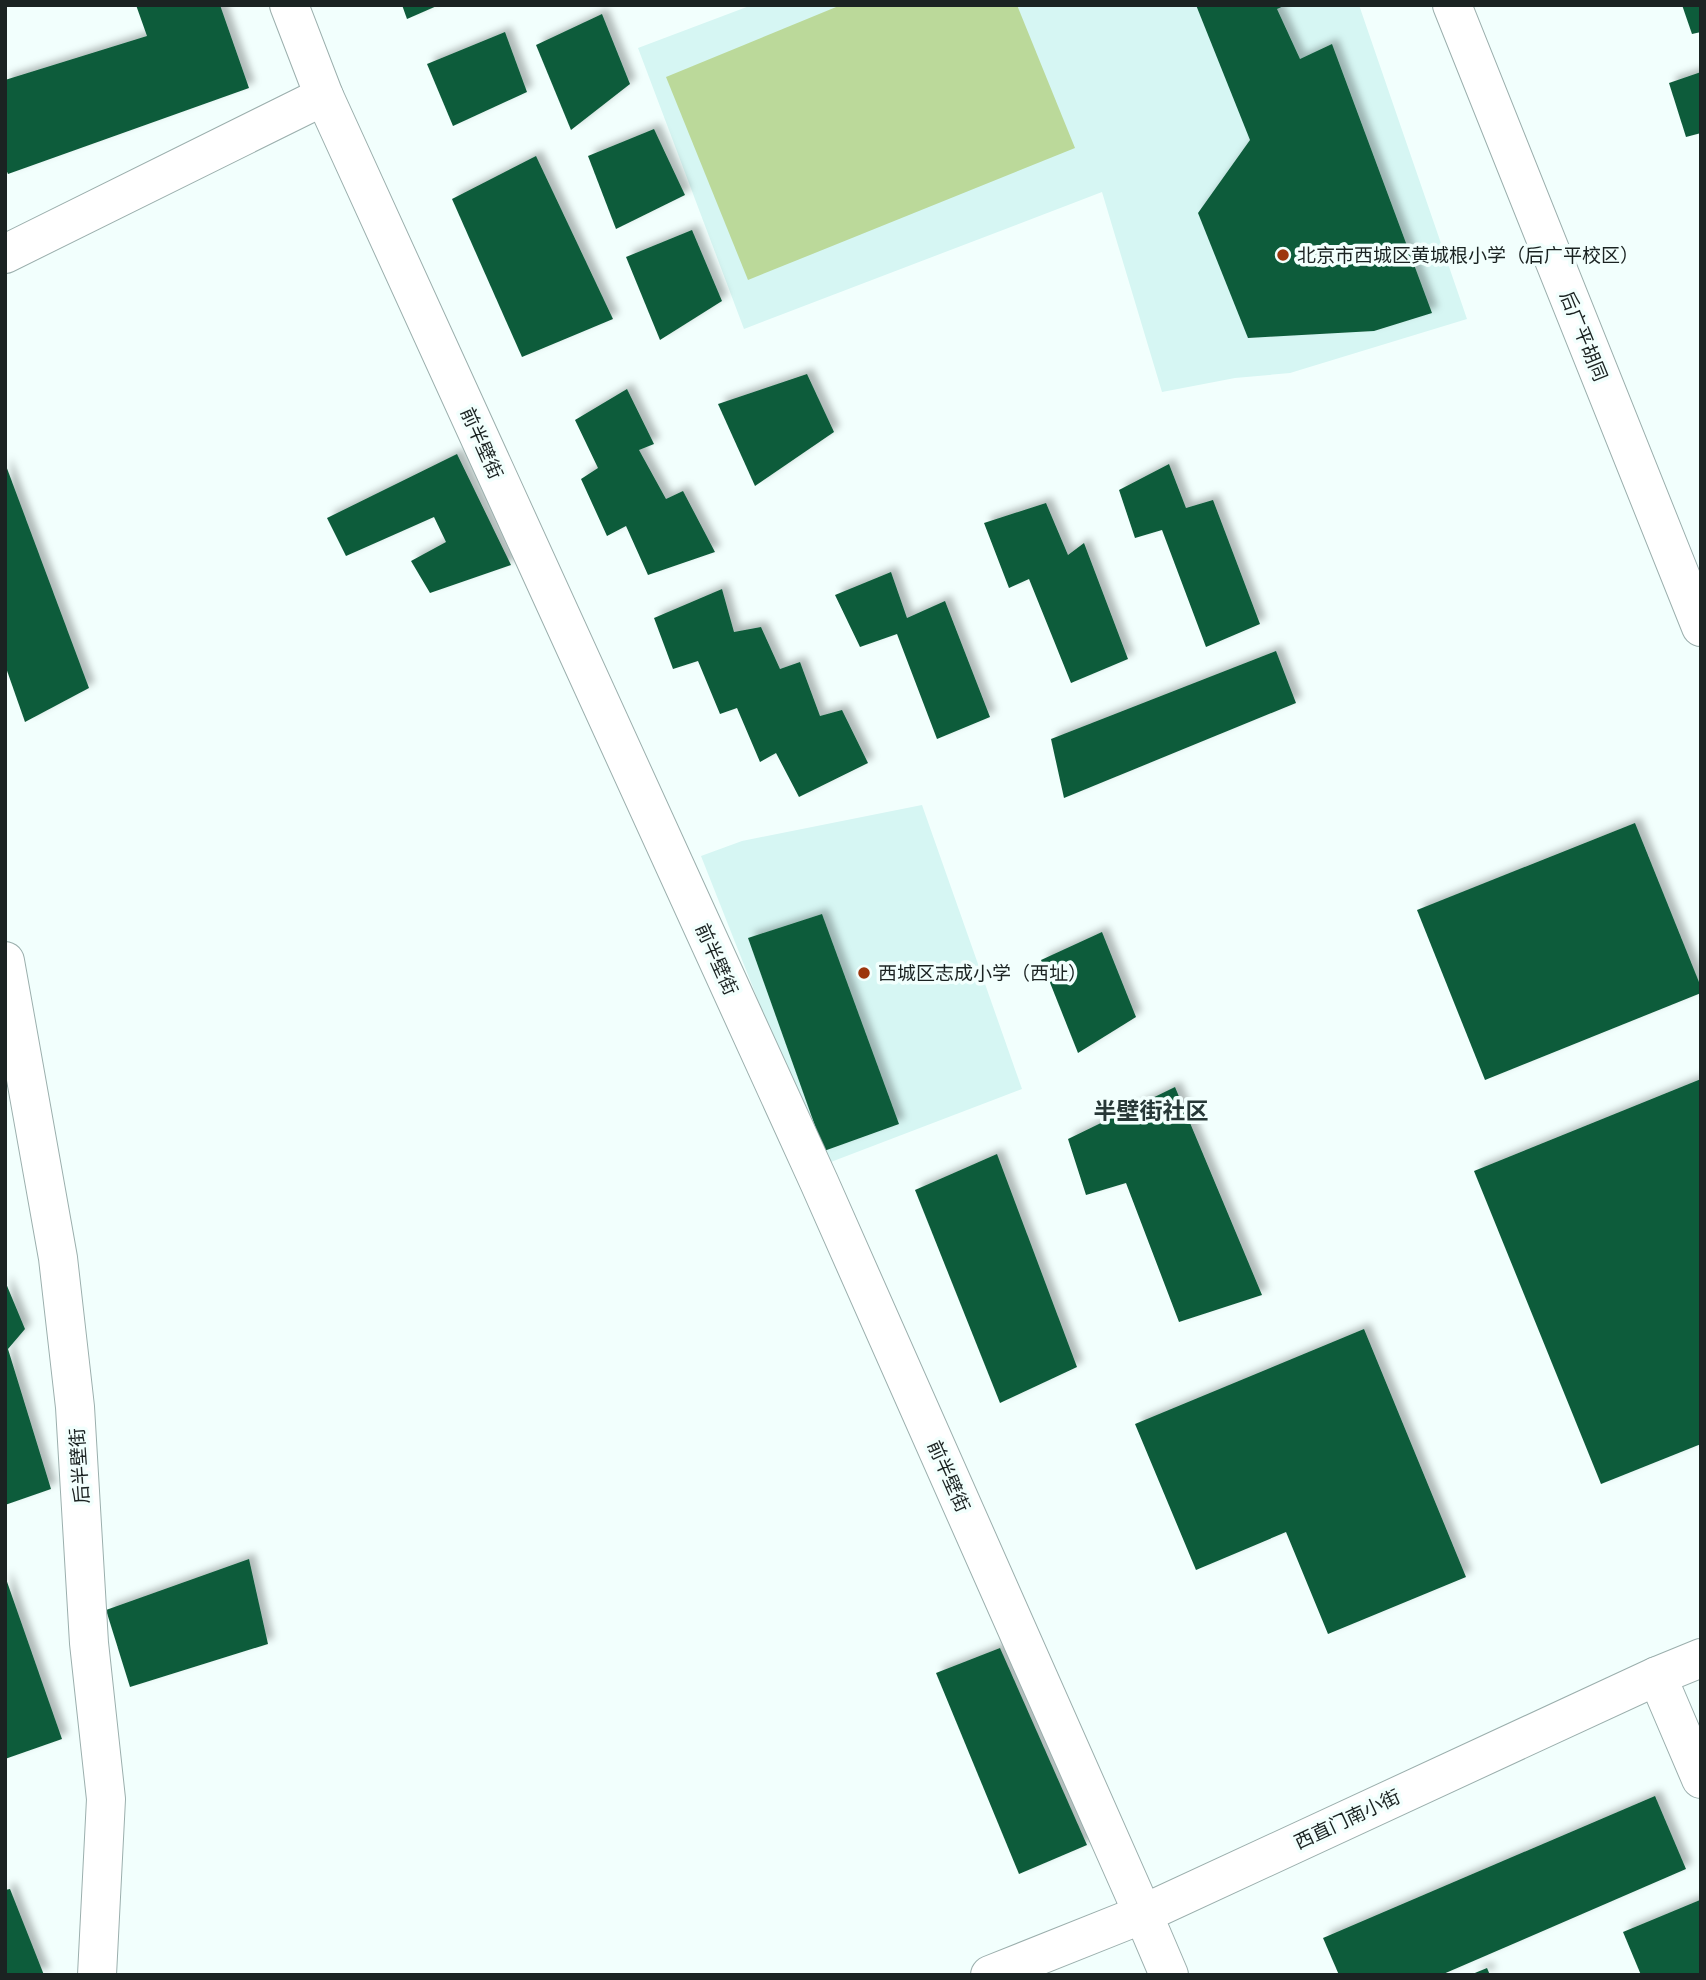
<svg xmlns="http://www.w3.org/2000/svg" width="1706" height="1980" font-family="Mulish,'Noto Sans SC',sans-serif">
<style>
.built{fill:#d6f6f3}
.green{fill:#bbd99a}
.building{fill:#115b3b;filter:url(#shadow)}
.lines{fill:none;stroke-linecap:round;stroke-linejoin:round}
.minor-casing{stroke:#9bafad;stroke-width:40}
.tertiary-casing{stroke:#9bafad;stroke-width:40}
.minor{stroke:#fff;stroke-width:38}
.tertiary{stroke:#fff;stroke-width:38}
.poi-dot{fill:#9c360d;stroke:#f2fffd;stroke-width:2.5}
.labels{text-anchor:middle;stroke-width:7;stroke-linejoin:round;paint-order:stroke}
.poi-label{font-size:19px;fill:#1b2322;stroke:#f2fffd;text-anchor:start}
.street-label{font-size:19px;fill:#1b2322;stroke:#f2fffd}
.quarter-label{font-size:23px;font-weight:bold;fill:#273837;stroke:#f2fffd}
</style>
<defs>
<filter id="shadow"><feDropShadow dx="6" dy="-6" stdDeviation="3.5" flood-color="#0004"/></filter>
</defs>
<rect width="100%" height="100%" fill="#f2fffd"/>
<g class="built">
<polygon points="752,5 1359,5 1467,319 1290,373 1235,378 1162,392 1102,192 744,329 638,48"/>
<polygon points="922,805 1022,1089 823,1165 701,856 742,841"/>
</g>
<polygon class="green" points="841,5 1017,5 1075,148 748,280 666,77"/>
<g class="building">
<polygon points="136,5 220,5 249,88 8,174 5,167 5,80 147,36"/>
<polygon points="402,5 439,5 407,19"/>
<polygon points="1196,5 1286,5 1277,9 1300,59 1332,44 1432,313 1374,331 1248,338 1198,213 1250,140"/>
<polygon points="1682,5 1701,5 1701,32 1692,34"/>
<polygon points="602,14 630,84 571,130 536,45"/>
<polygon points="505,32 527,92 453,126 427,64"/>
<polygon points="1701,72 1701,133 1686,137 1669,83"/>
<polygon points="654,129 685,195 616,229 588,156"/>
<polygon points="536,156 613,319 522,357 452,199"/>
<polygon points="692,230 722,301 660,340 626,257"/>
<polygon points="807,374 834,432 755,486 718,404"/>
<polygon points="627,389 654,444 639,450 666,499 683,491 715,552 648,575 626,526 607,536 581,479 598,468 575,420"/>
<polygon points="457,454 511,565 430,593 411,561 446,542 434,517 346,556 327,518"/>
<polygon points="5,463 89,688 25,722 5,665"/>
<polygon points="1169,464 1186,508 1213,500 1260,624 1206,647 1162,530 1135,538 1119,490"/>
<polygon points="1046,503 1068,555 1084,543 1128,659 1071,683 1029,579 1009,588 984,523"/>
<polygon points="891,572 907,618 945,601 990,717 937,739 897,634 860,647 835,595"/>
<polygon points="722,589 734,632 761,627 780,669 800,662 820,716 842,710 868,763 799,797 776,753 760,762 737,708 720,714 698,661 673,669 654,618"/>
<polygon points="1276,651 1296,703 1064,798 1051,739"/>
<polygon points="1635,823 1701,987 1701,993 1485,1080 1417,910"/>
<polygon points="822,914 899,1124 824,1151 748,938"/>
<polygon points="1102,932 1136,1017 1078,1053 1041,960"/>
<polygon points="1701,1079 1701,1444 1601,1484 1474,1171"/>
<polygon points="1175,1087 1262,1295 1179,1322 1126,1183 1086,1195 1068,1139"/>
<polygon points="997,1154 1077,1367 1000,1403 915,1190"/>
<polygon points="5,1281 25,1329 8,1349 51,1489 5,1505"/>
<polygon points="1364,1329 1466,1577 1328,1634 1286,1532 1196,1570 1135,1424"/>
<polygon points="249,1559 268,1644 130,1687 106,1610"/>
<polygon points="5,1576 62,1739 5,1759"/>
<polygon points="1000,1648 1087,1845 1019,1874 936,1673"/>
<polygon points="1655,1796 1686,1869 1441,1975 1339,1975 1323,1938"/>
<polygon points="10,1889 44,1975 5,1975 5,1890"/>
<polygon points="1700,1900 1701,1975 1641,1975 1623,1932"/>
<polygon points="1487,1968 1490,1975 1470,1975"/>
</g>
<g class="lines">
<defs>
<g id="minor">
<polyline points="289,5 324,96 819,1182 1143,1914"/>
<polyline points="5,254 324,96"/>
<polyline points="5,961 58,1258 75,1407 89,1643 106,1799 97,1975"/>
<polyline points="1657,1676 1701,1779"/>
</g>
<g id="tertiary">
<polyline points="1452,5 1701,627"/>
<polyline points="1143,1914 1169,1975"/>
<polyline points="990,1975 1143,1914 1657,1676 1701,1658"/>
</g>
</defs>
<use href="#minor" class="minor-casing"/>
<use href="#tertiary" class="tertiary-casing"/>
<use href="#minor" class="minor"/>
<use href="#tertiary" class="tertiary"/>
</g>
<g class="poi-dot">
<circle cx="1283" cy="255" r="7"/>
<circle cx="864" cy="973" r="7"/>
</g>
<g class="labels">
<g class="poi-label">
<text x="1297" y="262">北京市西城区黄城根小学（后广平校区）</text>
<text x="878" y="980">西城区志成小学（西址）</text>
</g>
<g class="street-label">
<text transform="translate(1584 336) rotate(68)" y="7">后广平胡同</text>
<text transform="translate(482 443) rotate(66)" y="7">前半壁街</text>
<text transform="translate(717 959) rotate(66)" y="7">前半壁街</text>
<text transform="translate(79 1466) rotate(-94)" y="7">后半壁街</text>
<text transform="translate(949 1476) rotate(66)" y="7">前半壁街</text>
<text transform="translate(1347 1819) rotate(-25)" y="7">西直门南小街</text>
</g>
<g class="quarter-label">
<text x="1151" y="1119">半壁街社区</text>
</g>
</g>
<rect width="1706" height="1980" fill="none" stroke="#1b2322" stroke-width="14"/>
</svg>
